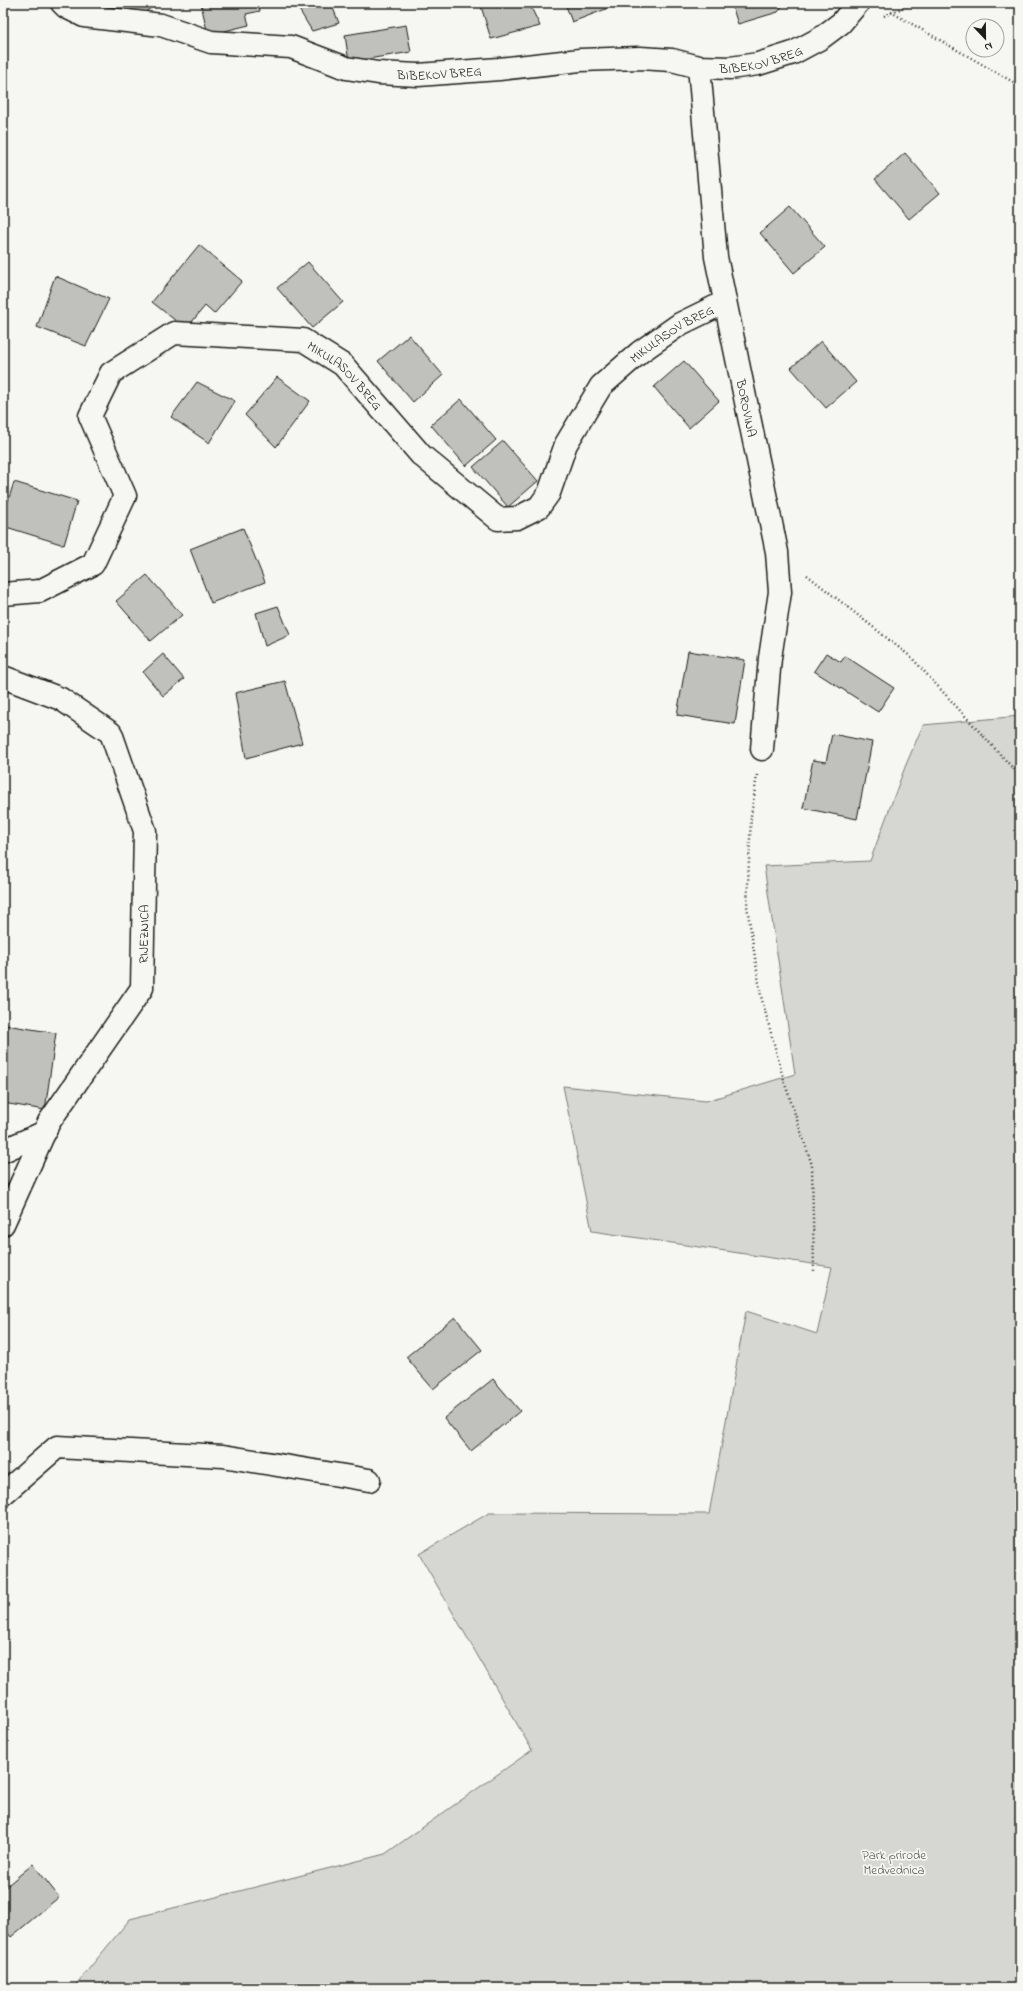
<svg xmlns="http://www.w3.org/2000/svg" width="1023" height="1991" font-family="'Indie Flower',sans-serif">
<style>
.green{fill:#d6d6d2;stroke:#797977}
.building{fill:#c0c0bd;stroke:#1c1c1c}
.lines{fill:none;stroke-linecap:round;stroke-linejoin:round}
.minor-casing{stroke:#1c1c1c;stroke-width:25}
.path{stroke:#1c1c1c;stroke-width:2.5;stroke-dasharray:1 3;stroke-linecap:butt}
.minor{stroke:#f6f6f2;stroke-width:22}
.labels{text-anchor:middle;stroke-width:3.5;stroke-linejoin:round;paint-order:stroke}
.street-label{font-size:13px;fill:#1c1c1c;stroke:#f6f6f2}
.park-label{font-size:13px;fill:#545453;stroke:#f6f6f2}
</style>
<rect width="100%" height="100%" fill="#f6f6f2"/>
<filter id="ink" filterUnits="userSpaceOnUse"><feTurbulence type="fractalNoise" baseFrequency=".025" numOctaves="2"/><feDisplacementMap in="SourceGraphic" scale="8" xChannelSelector="R" yChannelSelector="G"/><feConvolveMatrix kernelMatrix="1 2 1 2 8 2 1 2 1" color-interpolation-filters="sRGB"/></filter>
<g filter="url(#ink)">
<polygon class="green" points="1020,716 1020,1988 73,1988 130,1919 385,1854 532,1750 419,1554 489,1513 709,1514 746,1311 817,1334 832,1267 592,1231 563,1086 706,1101 795,1074 764,866 870,861 905,767 923,725"/>
<g class="building">
<polygon points="129,3 158,3 138,17"/>
<polygon points="206,3 258,3 260,11 246,14 249,25 208,35 201,4"/>
<polygon points="295,3 331,3 339,23 312,31"/>
<polygon points="480,3 529,3 540,26 491,39"/>
<polygon points="565,3 604,3 606,9 572,22"/>
<polygon points="731,3 784,3 778,12 738,24"/>
<polygon points="406,25 411,52 349,62 345,35"/>
<polygon points="905,153 940,193 909,219 875,179"/>
<polygon points="790,207 825,247 794,273 760,233"/>
<polygon points="199,245 242,281 214,314 205,306 186,329 152,302"/>
<polygon points="308,262 343,302 312,328 277,288"/>
<polygon points="55,276 109,299 86,346 37,327"/>
<polygon points="409,335 443,375 413,402 378,361"/>
<polygon points="821,341 856,382 826,408 791,368"/>
<polygon points="684,361 719,401 689,428 654,387"/>
<polygon points="277,377 310,401 276,447 245,415"/>
<polygon points="197,382 235,401 209,443 171,417"/>
<polygon points="461,399 496,440 466,466 431,425"/>
<polygon points="503,441 538,481 508,507 473,467"/>
<polygon points="14,482 77,501 64,545 3,526 3,517"/>
<polygon points="243,528 265,582 211,603 190,549"/>
<polygon points="147,575 182,615 151,641 116,601"/>
<polygon points="278,606 290,635 265,646 256,613"/>
<polygon points="688,651 745,660 735,724 677,715"/>
<polygon points="826,653 841,662 845,656 894,688 878,712 814,671"/>
<polygon points="163,654 184,679 163,696 143,672"/>
<polygon points="285,681 302,743 246,758 235,693"/>
<polygon points="832,734 872,742 857,819 803,808 813,760 826,762"/>
<polygon points="6,1025 56,1033 45,1110 3,1103 3,1045"/>
<polygon points="455,1317 482,1350 433,1389 406,1357"/>
<polygon points="493,1379 520,1411 471,1451 444,1418"/>
<polygon points="33,1864 59,1897 11,1937 3,1927 3,1889"/>
</g>
<g class="lines">
<defs>
<g id="minor">
<path id="s1" d="M62,3L66,7L84,16L161,25L211,42L291,47L346,68L378,73L418,75L499,69L580,60L640,58L672,60L699,67L730,68L758,64L793,53L821,38L841,23L858,3"/>
<path id="s2" d="M699,67L716,257L777,552L780,592L770,658L762,749"/>
<path id="s3" d="M3,594L40,591L93,564L125,496L90,416L111,373L174,333L303,340L343,365L421,455L498,519L517,518L539,507L549,493L566,444L601,386L640,352L680,324L725,302"/>
<polyline points="3,677 61,699 111,733 145,831 142,988 49,1122 3,1224"/>
<polyline points="3,1151 45,1132"/>
<polyline points="3,1494 57,1447 223,1456 369,1480"/>
</g>
</defs>
<use href="#minor" class="minor-casing"/>
<g class="path">
<polyline points="891,12 1020,86"/>
<polyline points="884,16 914,3"/>
<polyline points="807,575 911,657 1020,776"/>
<polyline points="757,775 751,816 747,906 761,996 784,1081 812,1165 814,1272"/>
</g>
<use href="#minor" class="minor"/>
</g>
</g>
<g class="labels">
<g class="street-label">
<text dy="5" stroke="none"><textPath href="#s1" startOffset="713">BIBEKOV BREG</textPath></text>
<text dy="5" stroke="none"><textPath href="#s1" startOffset="389">BIBEKOV BREG</textPath></text>
<text dy="5" stroke="none"><textPath href="#s3" startOffset="1046">MIKULASOV BREG</textPath></text>
<text dy="5" stroke="none"><textPath href="#s3" startOffset="566">MIKULASOV BREG</textPath></text>
<text dy="5" stroke="none"><textPath href="#s2" startOffset="345">BOROVINA</textPath></text>
<text transform="translate(143 934) rotate(-89)" y="5">RIJEZNICA</text>
</g>
<g class="park-label">
<text x="894" y="1859">Park prirode<tspan x="894" dy="15">Medvednica</tspan></text>
</g>
</g>
<rect width="1023" height="1991" fill="none" stroke="#f6f6f2" stroke-width="16"/>
<rect x="8" y="8" width="1007" height="1975" fill="none" stroke="#1c1c1c" stroke-width="1.5" filter="url(#ink)"/>
<g transform="translate(985 38) rotate(158)"><circle r="19" fill="#f6f6f2" stroke="#9f9f9c"/>
<path d="M0-3L7 15L0 10L-7 15Z" fill="#1c1c1c"/>
<text y="-6" font-size="11" font-weight="bold" text-anchor="middle" fill="#1c1c1c">N</text>
</g>
</svg>
